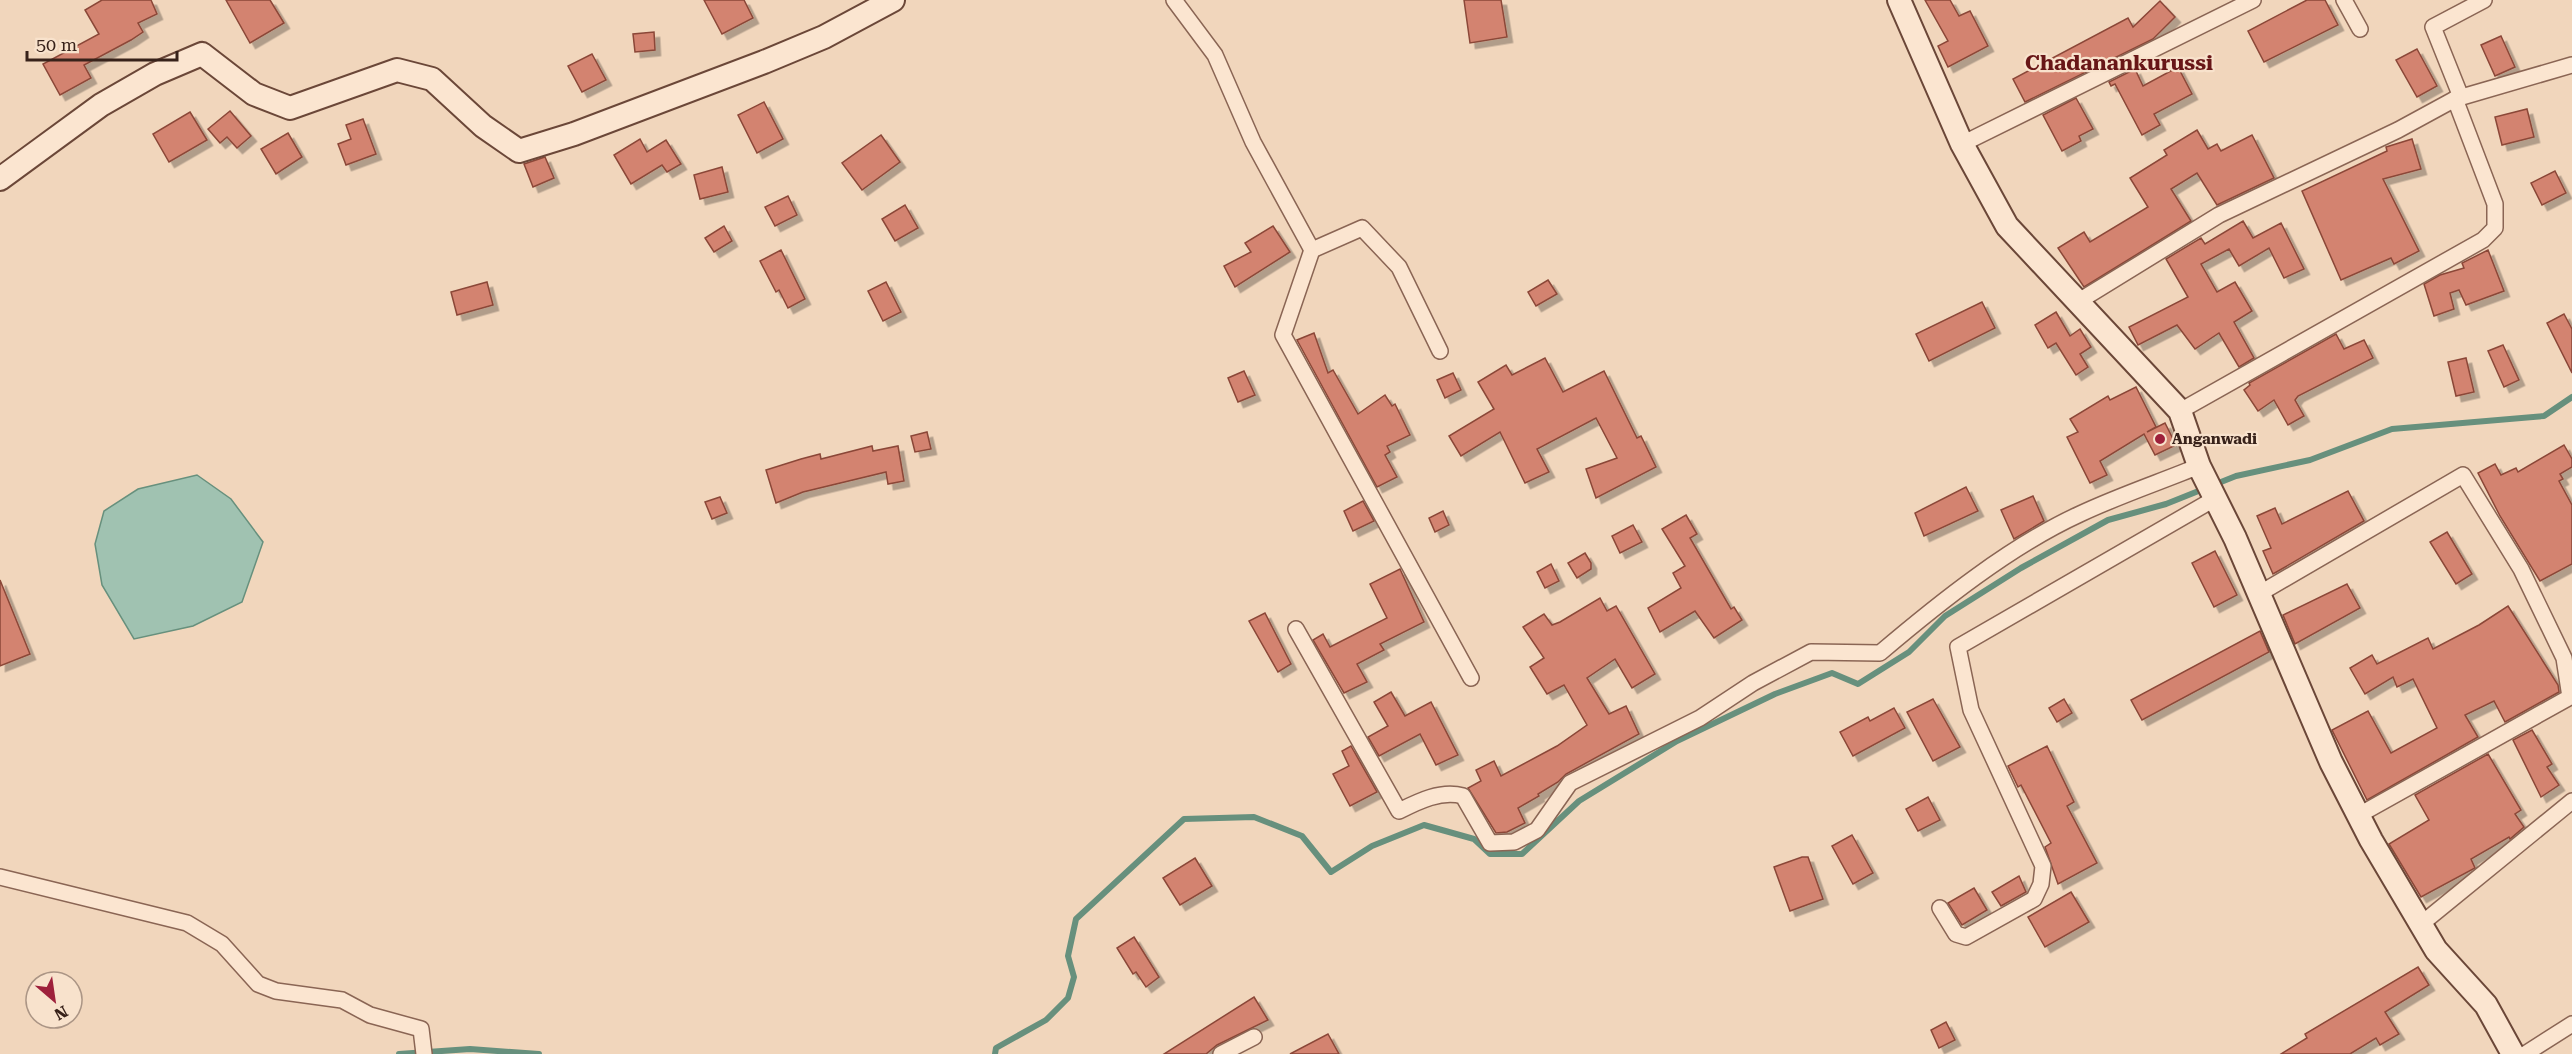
<svg xmlns="http://www.w3.org/2000/svg" width="2572" height="1054" font-family="'Roboto Serif',serif">
<style>
.water{fill:#a0c2b1;stroke:#67907d;stroke-width:1.5}
.lines{fill:none;stroke-linecap:round;stroke-linejoin:round}
.stream{stroke:#67907d;stroke-width:6}
.building{fill:#d3836f;stroke:#8b4738;stroke-width:1.5;filter:url(#shadow)}
.street-casing{stroke:#8a6554;stroke-width:18}
.secondary-casing{stroke:#6b4738;stroke-width:26}
.street{stroke:#fbe5d0;stroke-width:15}
.secondary{stroke:#fbe5d0;stroke-width:22}
.poi-dot{fill:#9e203b;stroke:#f8e2cc;stroke-width:2}
.labels{text-anchor:middle;stroke-width:4.5;stroke-linejoin:round;paint-order:stroke}
.poi-label{font-size:15px;font-weight:bold;fill:#38221a;stroke:#f8e2cc;text-anchor:start}
.district-label{font-size:21px;font-weight:bold;fill:#681617;stroke:#f8e2cc}
</style>
<defs>
<filter id="shadow"><feDropShadow dx="5.5" dy="5.5" stdDeviation="0" flood-color="#0004"/></filter>
</defs>
<rect width="100%" height="100%" fill="#f1d6bc"/>
<polygon class="water" points="197,475 231,499 263,542 242,602 193,626 134,639 102,585 95,544 104,511 138,489"/>
<g class="lines">
<g class="stream">
<polyline points="399,1054 470,1049 539,1054"/>
<polyline points="995,1054 996,1048 1046,1020 1068,998 1074,977 1068,956 1076,919 1184,819 1254,817 1302,836 1331,872 1372,846 1424,825 1474,839 1490,854 1522,854 1579,801 1677,741 1775,694 1832,673 1858,684 1909,652 1945,616 2021,568 2108,520 2166,504 2236,476 2310,460 2392,429 2544,416 2572,397"/>
</g>
</g>
<g class="building">
<polygon points="102,0 151,0 157,14 138,23 143,32 131,40 84,65 91,78 60,95 43,64 99,34 85,10"/>
<polygon points="226,0 270,0 284,23 250,43"/>
<polygon points="704,0 744,0 753,18 722,34"/>
<polygon points="1464,0 1501,0 1507,37 1470,43"/>
<polygon points="1925,0 1950,0 1959,16 1970,11 1988,46 1948,67 1938,46 1948,41"/>
<polygon points="2307,0 2325,0 2338,25 2264,62 2248,31"/>
<polygon points="2160,1 2175,17 2153,39 2025,102 2013,79 2128,18 2133,27"/>
<polygon points="654,32 655,50 635,52 633,34"/>
<polygon points="2501,36 2515,67 2495,76 2481,45"/>
<polygon points="2417,49 2437,86 2417,97 2396,60"/>
<polygon points="592,54 606,80 582,92 568,66"/>
<polygon points="2178,67 2192,94 2154,114 2160,125 2142,135 2115,84 2111,86 2109,82 2135,69 2143,86"/>
<polygon points="2076,98 2093,129 2079,136 2081,141 2062,151 2043,115"/>
<polygon points="764,102 783,139 757,153 738,115"/>
<polygon points="2527,109 2534,137 2502,145 2495,117"/>
<polygon points="230,111 251,136 237,148 227,137 220,143 208,129"/>
<polygon points="190,112 207,140 169,162 153,134"/>
<polygon points="363,119 376,154 346,165 338,144 351,139 346,125"/>
<polygon points="2197,130 2208,149 2217,144 2221,151 2252,135 2274,178 2217,205 2197,173 2171,189 2191,221 2084,287 2058,248 2084,232 2090,242 2148,207 2130,178 2167,155 2164,150"/>
<polygon points="288,133 302,157 276,174 261,149"/>
<polygon points="881,135 900,162 862,190 842,163"/>
<polygon points="640,139 647,152 666,140 681,164 667,172 662,165 631,184 614,155"/>
<polygon points="2412,139 2421,169 2383,179 2419,251 2394,264 2391,258 2341,280 2302,191 2387,151 2386,147"/>
<polygon points="545,157 554,178 533,187 524,164"/>
<polygon points="722,167 728,192 700,199 694,175"/>
<polygon points="2555,171 2566,193 2542,205 2531,183"/>
<polygon points="788,196 797,215 775,226 765,207"/>
<polygon points="905,205 918,228 895,241 882,219"/>
<polygon points="2243,221 2253,238 2281,223 2304,269 2284,278 2269,248 2239,266 2229,249 2201,264 2217,292 2235,282 2252,311 2234,322 2254,358 2239,367 2219,333 2195,349 2177,325 2138,345 2129,327 2188,297 2166,259 2201,238 2205,244"/>
<polygon points="724,226 732,241 714,252 705,238"/>
<polygon points="1273,226 1290,252 1235,287 1224,266 1251,252 1245,243"/>
<polygon points="781,250 805,299 788,308 779,290 776,292 760,261"/>
<polygon points="2488,250 2504,291 2466,305 2459,290 2450,293 2454,309 2434,316 2424,284 2440,275 2464,268 2462,263"/>
<polygon points="1548,280 1557,294 1536,306 1528,292"/>
<polygon points="487,282 493,305 457,315 451,292"/>
<polygon points="886,282 901,312 883,321 868,291"/>
<polygon points="1982,302 1995,328 1929,361 1916,334"/>
<polygon points="2056,312 2070,336 2080,329 2091,347 2080,354 2088,367 2076,375 2056,343 2048,348 2035,325"/>
<polygon points="2564,314 2572,329 2572,373 2547,323"/>
<polygon points="1314,333 1328,373 1333,370 1358,414 1385,395 1392,406 1395,404 1410,435 1387,446 1390,452 1385,455 1397,477 1377,487 1297,340"/>
<polygon points="2336,334 2344,349 2364,340 2373,358 2298,396 2295,400 2304,416 2288,425 2274,400 2258,411 2244,390 2250,385 2249,383"/>
<polygon points="2503,345 2519,380 2504,387 2488,351"/>
<polygon points="1545,358 1563,392 1604,371 1637,438 1641,436 1656,467 1596,498 1586,469 1617,458 1596,418 1537,449 1549,472 1525,483 1500,432 1461,456 1449,436 1494,409 1478,382 1506,365 1512,375"/>
<polygon points="2466,358 2474,392 2456,396 2448,362"/>
<polygon points="1244,371 1255,395 1238,402 1228,378"/>
<polygon points="1453,373 1461,390 1445,398 1437,380"/>
<polygon points="2136,387 2156,427 2147,432 2165,423 2176,445 2155,455 2144,434 2100,461 2107,475 2090,483 2067,437 2078,432 2070,419 2108,396 2110,400"/>
<polygon points="927,432 931,449 915,452 911,436"/>
<polygon points="2564,445 2572,459 2572,467 2560,474 2563,479 2559,481 2572,505 2572,564 2540,581 2500,516 2478,473 2495,464 2501,475 2516,468 2518,472"/>
<polygon points="872,446 873,451 898,446 904,481 888,484 886,472 803,492 776,503 766,470 801,459 820,454 821,459"/>
<polygon points="1966,487 1978,511 1924,536 1915,513"/>
<polygon points="2348,491 2364,521 2273,574 2263,551 2271,548 2257,516 2275,508 2282,524"/>
<polygon points="2033,496 2044,521 2014,539 2001,510"/>
<polygon points="720,497 727,513 712,519 705,502"/>
<polygon points="1363,501 1374,521 1353,531 1344,511"/>
<polygon points="1443,511 1449,525 1435,532 1429,518"/>
<polygon points="1686,515 1697,534 1690,538 1731,609 1734,607 1742,620 1714,638 1695,611 1660,632 1648,608 1681,588 1673,573 1685,566 1662,529"/>
<polygon points="1633,525 1642,542 1620,553 1612,536"/>
<polygon points="2447,532 2472,574 2456,584 2430,542"/>
<polygon points="2215,551 2237,595 2214,607 2192,563"/>
<polygon points="1585,553 1591,563 1591,569 1577,578 1568,563"/>
<polygon points="1551,564 1559,581 1545,588 1537,572"/>
<polygon points="1400,569 1424,622 1380,644 1384,650 1357,664 1367,682 1344,693 1313,640 1323,634 1330,647 1387,618 1370,584"/>
<polygon points="0,580 30,654 0,666"/>
<polygon points="2347,584 2360,608 2295,644 2283,615"/>
<polygon points="1600,598 1607,611 1616,606 1655,674 1632,688 1615,659 1587,678 1609,714 1626,706 1639,734 1566,774 1558,782 1538,794 1539,796 1518,808 1525,823 1507,832 1496,833 1468,788 1481,781 1476,770 1494,761 1501,776 1557,746 1587,725 1564,685 1547,694 1530,667 1544,658 1523,627 1544,614 1552,625 1560,622"/>
<polygon points="2508,606 2558,685 2559,692 2505,722 2494,701 2465,715 2478,737 2367,800 2332,730 2368,711 2391,753 2437,728 2413,679 2397,687 2393,677 2365,694 2350,668 2372,655 2377,664 2428,638 2433,649 2479,625"/>
<polygon points="1265,613 1291,664 1278,672 1249,621"/>
<polygon points="2260,631 2269,652 2142,720 2131,700"/>
<polygon points="1391,692 1405,716 1431,702 1458,755 1436,765 1420,734 1379,756 1368,737 1388,726 1374,702"/>
<polygon points="1933,699 1960,747 1933,761 1907,712"/>
<polygon points="2064,699 2072,713 2057,722 2049,708"/>
<polygon points="1894,708 1905,728 1853,756 1840,732 1868,717 1870,721"/>
<polygon points="2532,730 2552,764 2547,767 2559,785 2541,797 2513,740"/>
<polygon points="1351,746 1377,792 1350,806 1333,774 1349,766 1342,751"/>
<polygon points="2047,746 2074,802 2067,806 2097,863 2058,884 2045,847 2051,843 2021,785 2018,787 2008,766"/>
<polygon points="2488,754 2521,810 2515,814 2524,827 2510,839 2509,837 2471,859 2475,868 2421,897 2389,844 2429,820 2415,795"/>
<polygon points="1928,797 1940,820 1918,831 1906,809"/>
<polygon points="1852,835 1873,873 1853,884 1832,846"/>
<polygon points="1802,857 1808,857 1823,899 1790,911 1774,867"/>
<polygon points="1195,858 1212,886 1180,905 1163,878"/>
<polygon points="2019,876 2026,892 2001,906 1992,892"/>
<polygon points="1974,888 1987,910 1962,925 1948,903"/>
<polygon points="2071,892 2089,922 2045,947 2028,917"/>
<polygon points="1134,937 1159,977 1146,987 1136,972 1133,974 1117,948"/>
<polygon points="2418,967 2429,985 2385,1012 2399,1034 2380,1045 2376,1038 2350,1054 2281,1054 2307,1038 2305,1034"/>
<polygon points="1254,997 1268,1020 1217,1045 1206,1054 1164,1054"/>
<polygon points="1946,1022 1955,1040 1939,1048 1931,1030"/>
<polygon points="1328,1034 1339,1054 1290,1054"/>
</g>
<g class="lines">
<defs>
<g id="street">
<polyline points="1174,0 1215,55 1253,142 1312,250 1362,228 1399,267 1440,351"/>
<polyline points="2344,0 2360,29"/>
<polyline points="2461,97 2433,27 2484,0"/>
<polyline points="2455,99 2572,65"/>
<polyline points="1962,144 2253,0"/>
<polyline points="1312,250 1283,335 1471,678"/>
<polyline points="2079,301 2219,215 2398,130 2455,99 2495,204 2495,228 2483,240 2180,411"/>
<polyline points="2257,595 2463,475 2521,569 2564,658 2570,697 2359,815"/>
<path d="M1296,629L1399,811C1419,801 1441,790 1463,796L1490,843L1514,842L1537,830L1570,783L1700,718L1753,683L1811,652L1880,653C1939,603 2010,546 2080,514C2118,496 2160,482 2199,466"/>
<polyline points="0,877 187,923 222,944 258,984 276,991 342,1000 370,1015 421,1029 424,1054"/>
<polyline points="1940,908 1956,934 1966,937 2034,899 2041,884 2043,866 1971,710 1958,647 2216,498"/>
<polyline points="2420,925 2572,801"/>
<polyline points="1221,1054 1254,1037"/>
<polyline points="2525,1054 2572,1024"/>
</g>
<g id="secondary">
<polyline points="1899,0 1962,144 2007,226 2180,411 2199,466 2235,538 2331,762 2371,840 2436,950 2486,1005 2513,1054"/>
<polyline points="0,179 101,105 155,74 202,54 254,94 290,108 397,70 432,79 483,126 519,151 574,134 764,62 824,37 893,0"/>
</g>
</defs>
<use href="#street" class="street-casing"/>
<use href="#secondary" class="secondary-casing"/>
<use href="#street" class="street"/>
<use href="#secondary" class="secondary"/>
</g>
<circle class="poi-dot" cx="2160" cy="439" r="6"/>
<g class="labels">
<g class="poi-label">
<text x="2172" y="444">Anganwadi</text>
</g>
<g class="district-label">
<text x="2119" y="70">Chadanankurussi</text>
</g>
</g>
<g transform="translate(54 1000) rotate(151)"><circle r="28" fill="#f8e2cc" stroke="#ab9585" stroke-width="1.5"/>
<path d="M0-4.5L10 22L0 15L-10 22Z" fill="#9e203b"/>
<text y="-9" font-size="16" font-weight="bold" text-anchor="middle" fill="#38221a">N</text>
</g>
<path d="M27 51v9h150v-9" fill="none" stroke="#38221a" stroke-width="3"/>
<text x="36" y="51" font-size="18" fill="#38221a" stroke="#f8e2cc" stroke-width="4.5" paint-order="stroke">50 m</text>
</svg>
